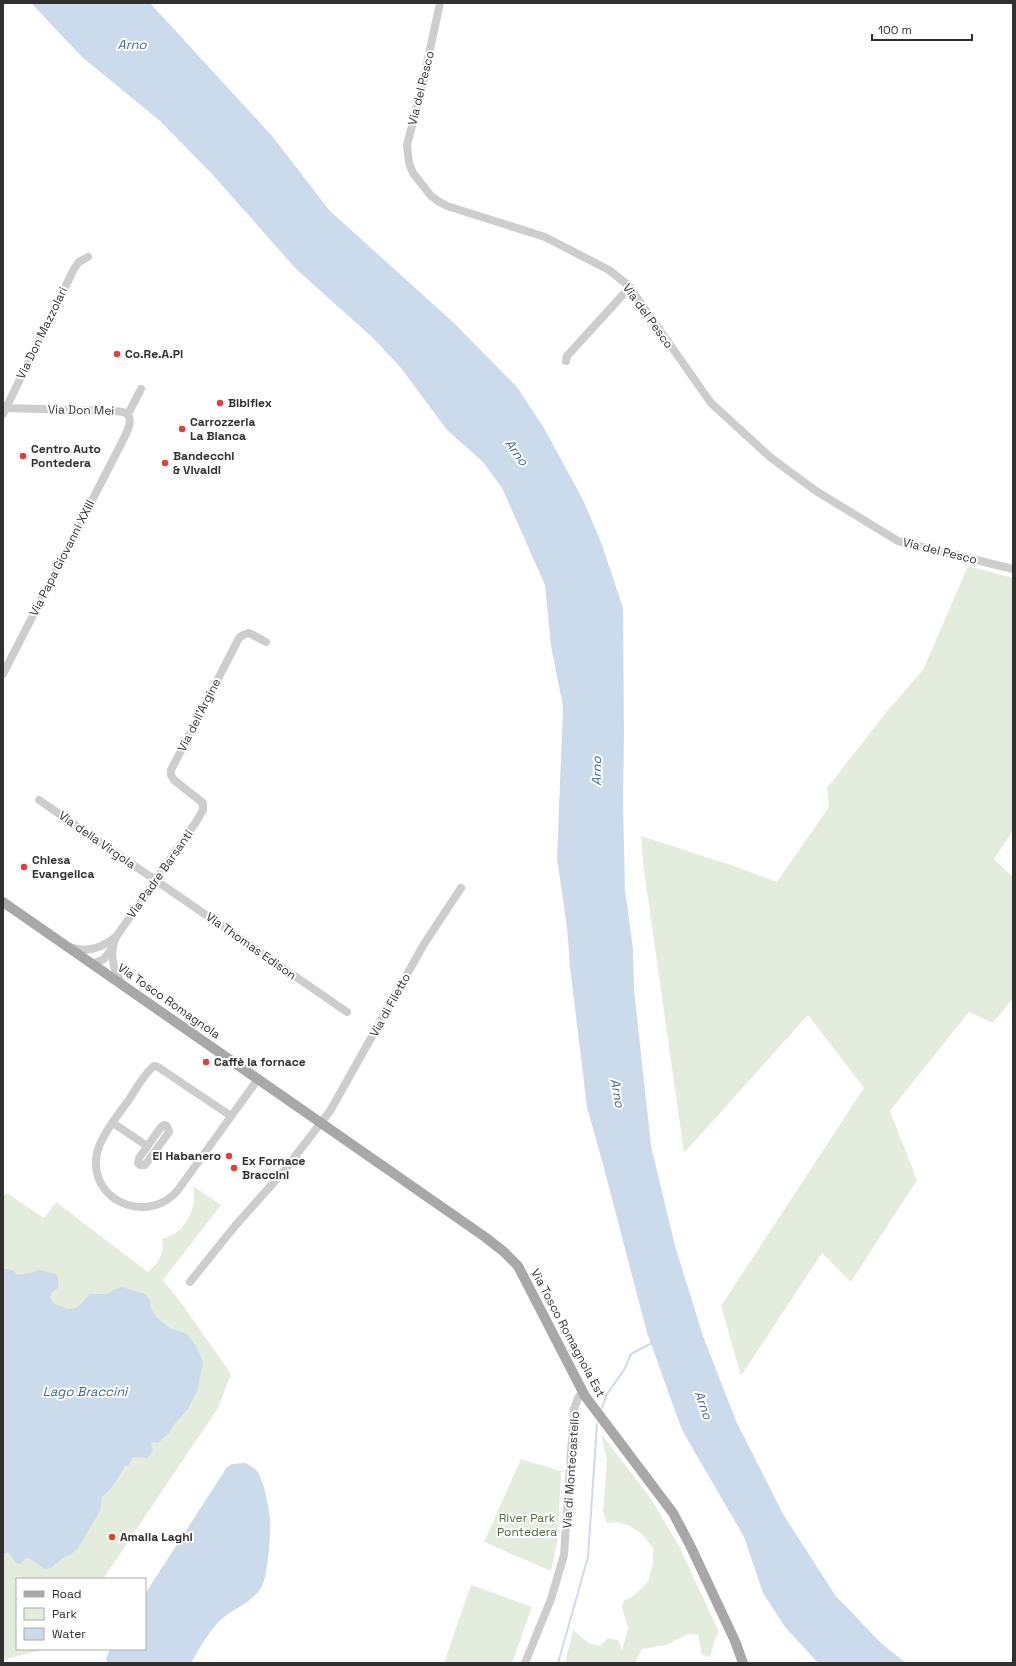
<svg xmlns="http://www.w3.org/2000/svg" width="1016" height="1666" font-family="'Space Grotesk',sans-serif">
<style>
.green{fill:#e4ecde}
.water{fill:#ccdbeb}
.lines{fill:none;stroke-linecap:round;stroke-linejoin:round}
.stream{stroke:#ccdbeb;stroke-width:2}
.minor{stroke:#cdcdcd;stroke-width:8}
.major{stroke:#a8a8a8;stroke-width:10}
.poi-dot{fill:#dc413c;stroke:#fff;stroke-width:1.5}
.labels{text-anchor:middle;stroke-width:4;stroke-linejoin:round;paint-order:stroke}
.street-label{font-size:12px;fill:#303030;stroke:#fff}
.poi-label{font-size:12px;font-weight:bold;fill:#303030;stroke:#fff;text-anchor:start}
.park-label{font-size:12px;fill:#4e693f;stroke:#fff}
.water-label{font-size:13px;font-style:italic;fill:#41688e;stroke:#fff}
</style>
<rect width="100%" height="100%" fill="#fff"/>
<g class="green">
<polygon points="968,566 1013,578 1013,831 994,859 1013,877 1013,998 993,1023 969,1012 890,1111 917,1180 851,1282 822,1253 741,1376 721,1306 864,1088 808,1015 684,1153 643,863 641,836 734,866 777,882 829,807 827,788 888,710 923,670"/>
<path d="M193,1186L221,1205L163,1280L182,1304L231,1374L218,1408L103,1579H17V1649H45L3,1660V1196L7,1193L44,1218L56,1202L148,1272C159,1263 165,1252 162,1239C168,1236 174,1235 179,1230C191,1220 197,1200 193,1186Z"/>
<path d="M601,1434L650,1497L679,1546L719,1632C713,1639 714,1647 710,1657L702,1655L698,1635L688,1634L666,1645L642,1649L635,1663H565L573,1630L589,1643L600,1646L608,1638L618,1640L622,1650L628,1629L622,1607L624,1600L632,1597L648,1582L653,1563V1548L641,1533L630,1526L618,1522L607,1523L603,1511L607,1459Z"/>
<polygon points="521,1459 561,1471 558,1538 551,1571 484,1542"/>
<polygon points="471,1585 532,1607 512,1663 444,1663"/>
</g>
<g class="water">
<polygon points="31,3 150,3 273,137 329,210 454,323 517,387 544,428 583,500 601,542 623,608 624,736 623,801 625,890 633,949 634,989 651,1146 675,1246 703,1336 736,1421 783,1514 835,1595 882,1644 906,1663 818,1663 785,1627 763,1593 744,1537 682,1430 647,1333 604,1168 587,1107 570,967 567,927 557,859 563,706 551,646 545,585 502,488 483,462 447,430 401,368 372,337 296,269 212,174 160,121 82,57"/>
<path d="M3,1268L14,1271L17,1275L34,1272L39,1270L56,1274L58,1278V1288L52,1292L50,1297L53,1303C75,1313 74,1311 90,1294H108L113,1290L122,1287L145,1294L151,1302L150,1306L156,1317L170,1328L187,1334L196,1346L201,1357L203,1362L198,1389L188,1409L176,1422L169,1433L158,1443L153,1442L151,1444L153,1451L147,1458L133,1457L128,1466H125C119,1477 112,1489 102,1497L100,1511L78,1548L71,1554L64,1557L51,1568L45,1569L29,1558H26L20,1564L16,1563L8,1552L3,1554Z"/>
<path d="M245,1463C249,1465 254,1467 257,1471C264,1481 269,1507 270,1519C271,1532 268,1578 261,1588C252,1601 240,1606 228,1614C211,1626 201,1646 191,1663H107L106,1659L110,1649H145V1594L227,1467L232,1464Z"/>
</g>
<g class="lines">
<g class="stream">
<polyline points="602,1408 607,1394 624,1370 631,1354 652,1343"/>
<polyline points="558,1663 588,1557 597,1424"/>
</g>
<g class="minor">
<polyline points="440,3 421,91 407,145 409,163 413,173 431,196 438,201 447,206 545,237 609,270 628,285 711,403 770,457 816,491 898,541 1013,569"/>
<polyline points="566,361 567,356 630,287"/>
<path d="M3,408L115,411L123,412L128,414C133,424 126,433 122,442L3,674"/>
<polyline points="3,414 74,269 79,262 88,257"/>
<polyline points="128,414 141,389"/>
<polyline points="39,800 347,1012"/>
<path d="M116,937C109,953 113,970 122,984"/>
<path d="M70,947C86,953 102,948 116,937L196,822L203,810V803L174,780L171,775V770L239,638L243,635L249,633L266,642"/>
<polyline points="93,964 104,959 112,948"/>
<path d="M231,1116L158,1067L154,1066C144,1074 137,1087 130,1098C121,1111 110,1124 103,1138C99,1145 96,1154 96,1162C95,1205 151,1223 178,1190L258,1079"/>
<polyline points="113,1123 147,1146"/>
<polygon points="164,1125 167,1126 169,1132 145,1165 140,1165 138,1163 139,1158 161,1127"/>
<polyline points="190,1282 235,1226 283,1172 330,1111 424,944 461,888"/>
<polyline points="525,1663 551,1599 564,1555 574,1409 578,1398 582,1392"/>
</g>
<polyline class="major" points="3,902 485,1237 503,1251 518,1266 585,1396 673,1513 690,1545 735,1641 743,1663"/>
</g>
<g class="poi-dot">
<circle cx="117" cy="354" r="4"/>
<circle cx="220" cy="403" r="4"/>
<circle cx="182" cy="429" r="4"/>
<circle cx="23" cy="456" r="4"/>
<circle cx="165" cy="463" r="4"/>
<circle cx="24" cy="867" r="4"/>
<circle cx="206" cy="1062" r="4"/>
<circle cx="229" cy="1156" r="4"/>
<circle cx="234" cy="1168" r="4"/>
<circle cx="112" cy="1537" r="4"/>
</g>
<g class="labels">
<g class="street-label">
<text transform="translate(421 88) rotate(-76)" y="4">Via del Pesco</text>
<text transform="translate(648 316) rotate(54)" y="4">Via del Pesco</text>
<text transform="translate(42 333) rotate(-64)" y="4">Via Don Mazzolari</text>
<text transform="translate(81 410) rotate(1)" y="4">Via Don Mei</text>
<text transform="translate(940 551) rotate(14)" y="4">Via del Pesco</text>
<text transform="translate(62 558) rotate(-63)" y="4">Via Papa Giovanni XXIII</text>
<text transform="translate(199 715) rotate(-63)" y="4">Via dell'Argine</text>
<text transform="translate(97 840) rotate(35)" y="4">Via della Virgola</text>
<text transform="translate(160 874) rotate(-55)" y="4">Via Padre Barsanti</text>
<text transform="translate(251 946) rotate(35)" y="4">Via Thomas Edison</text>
<text transform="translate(169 1001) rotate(35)" y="4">Via Tosco Romagnola</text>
<text transform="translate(390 1005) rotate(-61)" y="4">Via di Filetto</text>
<text transform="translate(568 1333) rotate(62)" y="4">Via Tosco Romagnola Est</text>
<text transform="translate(571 1470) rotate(-86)" y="4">Via di Montecastello</text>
</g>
<g class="poi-label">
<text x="125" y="358">Co.Re.A.Pi</text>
<text x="228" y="407">Bibiflex</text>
<text x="190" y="426">Carrozzeria<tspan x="190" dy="14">La Bianca</tspan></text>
<text x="31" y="453">Centro Auto<tspan x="31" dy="14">Pontedera</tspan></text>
<text x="173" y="460">Bandecchi<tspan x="173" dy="14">&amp; Vivaldi</tspan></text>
<text x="32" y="864">Chiesa<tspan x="32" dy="14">Evangelica</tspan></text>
<text x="214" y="1066">Caffè la fornace</text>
<text x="221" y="1160" text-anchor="end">El Habanero</text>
<text x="242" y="1165">Ex Fornace<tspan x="242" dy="14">Braccini</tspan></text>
<text x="120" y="1541">Amalia Laghi</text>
</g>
<g class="park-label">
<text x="527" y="1522">River Park<tspan x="527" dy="14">Pontedera</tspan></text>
</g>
<g class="water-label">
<text x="132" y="49">Arno</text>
<text transform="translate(517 452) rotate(54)" y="5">Arno</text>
<text transform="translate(596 771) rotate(-89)" y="5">Arno</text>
<text transform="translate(618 1093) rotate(80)" y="5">Arno</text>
<text x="85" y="1396">Lago Braccini</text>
<text transform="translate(704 1405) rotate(71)" y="5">Arno</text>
</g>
</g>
<rect width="1016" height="1666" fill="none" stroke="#303030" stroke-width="8"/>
<rect x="16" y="1578" width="130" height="72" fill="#ffffff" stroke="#acacac"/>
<rect x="24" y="1591" width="20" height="6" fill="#a8a8a8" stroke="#acacac"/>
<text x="52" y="1598" font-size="12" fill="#303030">Road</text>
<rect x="24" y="1608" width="20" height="12" fill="#e4ecde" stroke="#acacac"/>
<text x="52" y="1618" font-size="12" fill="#303030">Park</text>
<rect x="24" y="1628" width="20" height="12" fill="#ccdbeb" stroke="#acacac"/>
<text x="52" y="1638" font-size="12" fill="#303030">Water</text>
<path d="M872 34v6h100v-6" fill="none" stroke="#303030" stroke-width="2"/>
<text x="878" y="34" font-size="12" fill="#303030" stroke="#ffffff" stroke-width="3" paint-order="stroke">100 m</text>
</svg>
